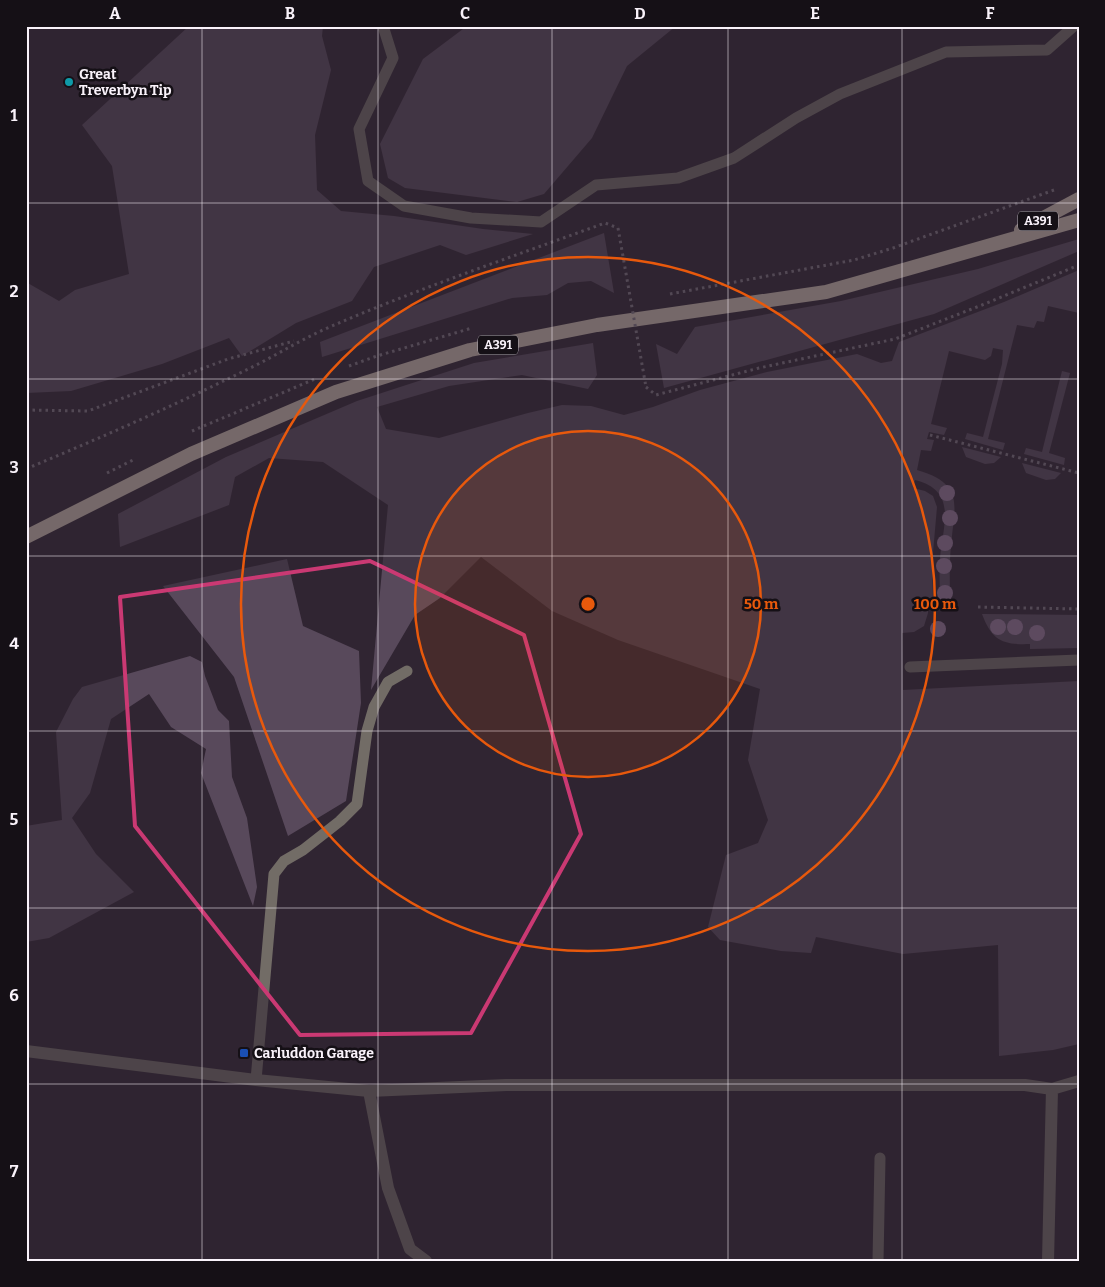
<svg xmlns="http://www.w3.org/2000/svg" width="1105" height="1287" font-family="Bitter,serif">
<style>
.green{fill:#58495b}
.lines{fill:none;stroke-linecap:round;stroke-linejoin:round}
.path{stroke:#7d747f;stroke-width:3;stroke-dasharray:2.5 4;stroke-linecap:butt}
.service{stroke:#726c66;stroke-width:11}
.minor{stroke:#726c66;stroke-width:12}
.tertiary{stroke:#726c66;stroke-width:12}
.trunk{stroke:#cabbad;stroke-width:14}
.path-bridge{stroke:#7d747f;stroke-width:3;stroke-dasharray:2.5 4;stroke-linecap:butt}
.tree{fill:#947898}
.marked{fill:none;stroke:#ca3973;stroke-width:4;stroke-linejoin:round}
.grid{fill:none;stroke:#f9f2fa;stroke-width:1;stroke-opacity:0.55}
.ring{fill:none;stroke:#e8590c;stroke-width:2.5}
.culture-dot{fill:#0f9aa8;stroke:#151016;stroke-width:2}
.transit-dot{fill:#1a4fb4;stroke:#151016;stroke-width:2}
.labels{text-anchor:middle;stroke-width:5;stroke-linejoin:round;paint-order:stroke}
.shield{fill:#151016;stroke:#b5aeb6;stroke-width:1}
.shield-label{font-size:12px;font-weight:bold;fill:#f9f2fa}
.poi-label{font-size:14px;font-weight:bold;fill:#f9f2fa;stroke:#151016;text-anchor:start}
.centre{fill:#e8590c;stroke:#151016;stroke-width:2.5}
.ring-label{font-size:15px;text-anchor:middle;font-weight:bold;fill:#e8590c;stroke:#151016;stroke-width:5;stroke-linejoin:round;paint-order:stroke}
.neatline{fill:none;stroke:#f9f2fa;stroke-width:2}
.grid-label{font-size:16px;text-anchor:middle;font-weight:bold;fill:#f9f2fa}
</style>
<rect width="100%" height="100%" fill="#302532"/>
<g class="green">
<polygon points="189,26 323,26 322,36 331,70 315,135 317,190 341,211 394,216 483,229 533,234 466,255 440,245 374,267 352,301 296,323 242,356 229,338 162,364 71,391 26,393 26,282 59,301 75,290 129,274 112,166 82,125"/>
<polygon points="467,26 676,26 627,66 592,138 544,194 517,202 405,188 388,178 380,144 423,59"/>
<polygon points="604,233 614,293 591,281 568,283 547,295 512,298 322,357 320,342"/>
<polygon points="1079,239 1079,251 934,314 664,388 656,344 677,354 695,327 841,301 978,269"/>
<path d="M1079,270V313L1048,306L1044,322L1037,321L1034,328L1017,325L988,439L1005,443L1003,450L965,439L967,433L983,437L1002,364L1003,350L993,348L991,356L985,360L949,351L931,424L947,428L944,435L929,432L927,439L934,440L931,451L921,450L917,470C966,484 954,507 951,546C949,565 950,583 950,601H940C940,587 939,572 940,558C943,524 958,491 915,480L913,488L925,491L933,496L937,507L932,564L933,598L928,600V613L924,626L914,632L902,633L903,690L1079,681V1044L1053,1050L999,1056L998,945L903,954L816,937L811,953L781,951L720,940L708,927L726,855L758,843L768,820L748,760L760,689L618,640L552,611L481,557L440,598L415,615L371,690L388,505L323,462L269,458L235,477L229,505L120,547L118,514L226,457L357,401L474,363L593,343L597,375L588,389L522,375L449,386L377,407L386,429L439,438L528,413L562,405L591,406L624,415L653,407L700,390L767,372L857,354L881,363L892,361L899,342L1004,302Z"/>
<polygon points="1062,371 1070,373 1049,453 1065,458 1064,465 1024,454 1026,448 1042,452"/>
<polygon points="962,447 1001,457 994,463 985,464 966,457"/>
<polygon points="1022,463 1061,473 1055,479 1046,480 1026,473"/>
<polygon points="287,559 303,626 359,651 361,703 346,801 288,836 234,677 163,586"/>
<path d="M982,614L1079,615V648L1030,649V644C1003,645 992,641 982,614Z"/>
<polygon points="190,656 202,662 205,676 218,710 229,721 232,777 247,818 257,887 253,906 201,773 206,749 171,727 149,694 111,719 90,793 72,818 96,854 134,892 49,938 26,942 26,826 62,820 56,732 73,699 82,687"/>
</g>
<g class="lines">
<g class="path">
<polyline points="670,294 854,260 893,248 1054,190"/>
<polyline points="349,366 377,356 472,328"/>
<polyline points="646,387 656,395 759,368 895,339 982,305 1079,265"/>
<polyline points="26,410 88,411 228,359 294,341"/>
<polyline points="192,431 315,379"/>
<polyline points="930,435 1079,473"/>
<path d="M26,469C100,438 173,406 244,371C274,357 301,339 332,326C420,288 514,256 605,223L618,228"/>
<polyline points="107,473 135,459"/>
<polyline points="978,607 1079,609"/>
</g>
<g class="service">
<polyline points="383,26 393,58 359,129 368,181 404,206 471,218 541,222 596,185 678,178 734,158 796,118 840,94 946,52 1047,50 1074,26"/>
<polyline points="910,667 1079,660"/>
<polyline points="256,1080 274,874 284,861 303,850 340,821 357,804 367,731 374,707 388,682 407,671"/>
<polyline points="878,1261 880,1158"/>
</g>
<g class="minor">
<polyline points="26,1051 256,1080 369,1091 506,1085 1025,1085 1052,1089"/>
<polyline points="369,1091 388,1188 410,1249 426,1261"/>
</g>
<polyline class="tertiary" points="1048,1261 1052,1089 1079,1081"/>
<g class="trunk">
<polyline points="1021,230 1079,199"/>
<polyline points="26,537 191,454 336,392 470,350 597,325 826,292 1079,220"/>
</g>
<polyline class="path-bridge" points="618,228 646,387"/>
</g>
<g class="tree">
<circle cx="947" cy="493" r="8"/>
<circle cx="950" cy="518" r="8"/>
<circle cx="945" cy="543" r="8"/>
<circle cx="944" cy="566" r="8"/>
<circle cx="945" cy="593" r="8"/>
<circle cx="998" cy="627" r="8"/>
<circle cx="1015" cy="627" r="8"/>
<circle cx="938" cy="629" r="8"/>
<circle cx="1037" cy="633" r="8"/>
</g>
<path d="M0 0H1105V1287H0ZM370,561L524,635L581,834L471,1033L300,1035L135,826L120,597Z" fill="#302532" fill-opacity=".55" fill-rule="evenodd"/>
<path class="marked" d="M370,561L524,635L581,834L471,1033L300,1035L135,826L120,597Z"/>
<path class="grid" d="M202,26V1261M378,26V1261M552,26V1261M728,26V1261M902,26V1261M26,203H1079M26,379H1079M26,556H1079M26,731H1079M26,908H1079M26,1084H1079"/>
<circle cx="588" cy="604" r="173" fill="#e8590c" fill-opacity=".12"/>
<g class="ring">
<circle cx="588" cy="604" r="173"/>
<circle cx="588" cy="604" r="347"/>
</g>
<circle class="culture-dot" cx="69" cy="82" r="5"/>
<rect class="transit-dot" x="239" y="1048" width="10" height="10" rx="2.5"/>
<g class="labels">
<g class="shield">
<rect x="1018" y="211.5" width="40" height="19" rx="4"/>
<rect x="478" y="335.5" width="40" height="19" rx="4"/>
</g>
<g class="shield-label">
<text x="1038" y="225">A391</text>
<text x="498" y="349">A391</text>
</g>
<g class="poi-label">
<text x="79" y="79">Great<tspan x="79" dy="16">Treverbyn Tip</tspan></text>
<text x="254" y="1058">Carluddon Garage</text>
</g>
</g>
<circle cx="588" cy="604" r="8" class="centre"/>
<g class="ring-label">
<text x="761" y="609">50 m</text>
<text x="935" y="609">100 m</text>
</g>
<rect width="1105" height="1287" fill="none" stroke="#151016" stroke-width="55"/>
<rect x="28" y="28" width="1050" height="1232" class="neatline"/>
<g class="grid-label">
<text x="115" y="19">A</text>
<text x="290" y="19">B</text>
<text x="465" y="19">C</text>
<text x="640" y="19">D</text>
<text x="815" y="19">E</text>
<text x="990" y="19">F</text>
<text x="14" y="121">1</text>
<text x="14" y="297">2</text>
<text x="14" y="473">3</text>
<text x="14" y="649">4</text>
<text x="14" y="825">5</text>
<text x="14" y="1001">6</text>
<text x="14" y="1177">7</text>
</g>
</svg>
